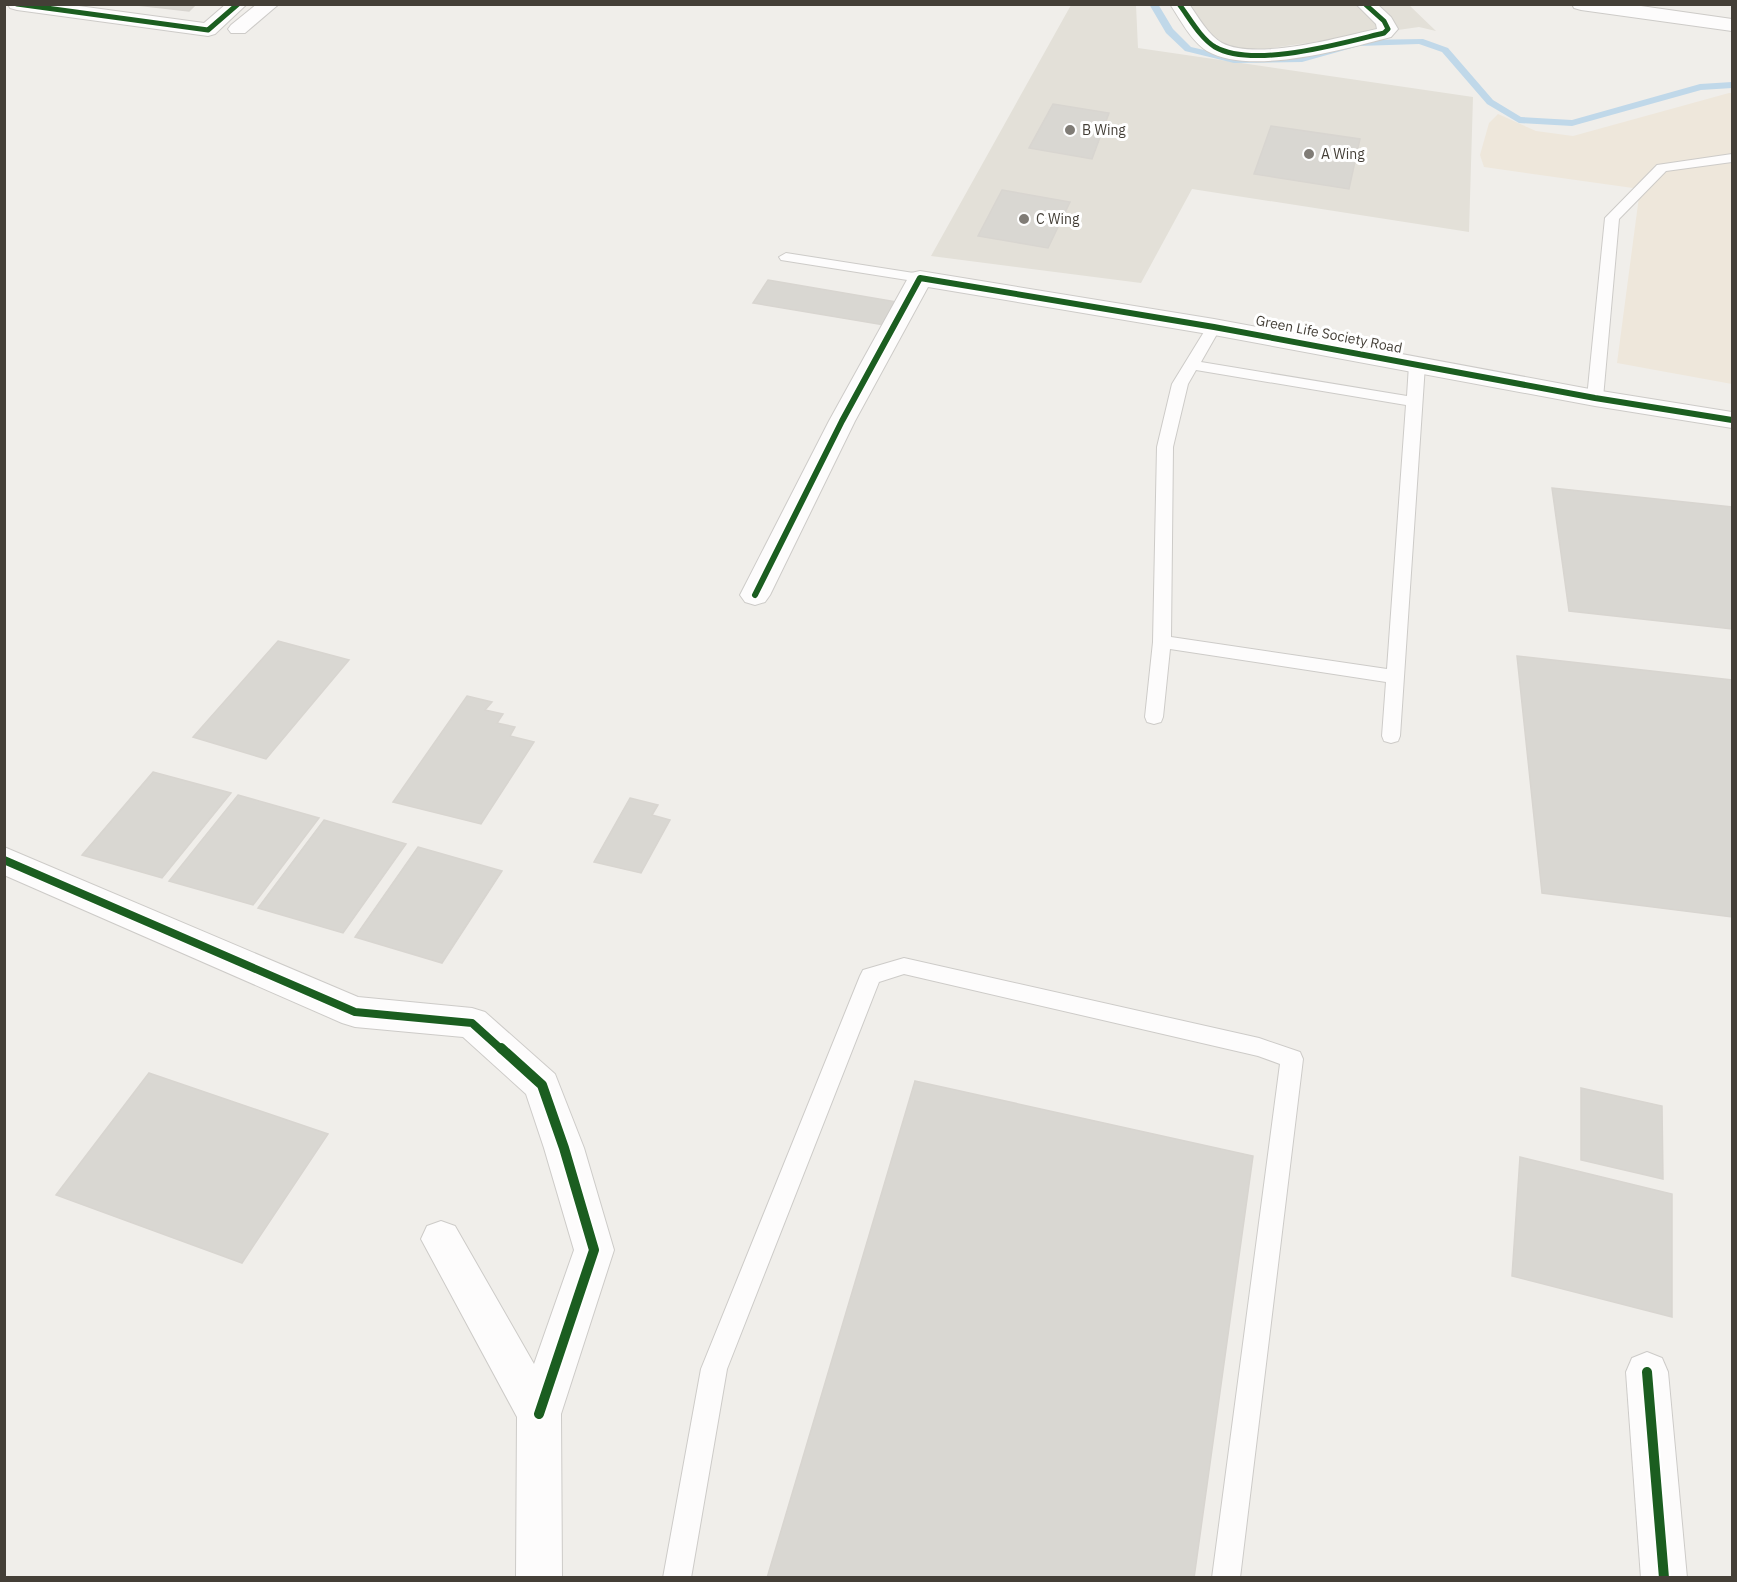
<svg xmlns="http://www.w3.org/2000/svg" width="1737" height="1582" font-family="'IBM Plex Sans',sans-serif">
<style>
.residential{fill:#e3e0d8}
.commercial{fill:#eee7db}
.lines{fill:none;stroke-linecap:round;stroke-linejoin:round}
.stream{fill:#c0d8e9;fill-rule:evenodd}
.building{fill:#d9d7d2;stroke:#d8d5d0;stroke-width:1.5}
.lane-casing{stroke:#cdcbc8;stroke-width:2}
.street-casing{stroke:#cdcbc8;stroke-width:2}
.lane{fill:#fdfcfc;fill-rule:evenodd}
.street{fill:#fdfcfc;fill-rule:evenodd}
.cycleway-far3-casing{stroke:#fff;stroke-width:8}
.cycleway-far2-casing{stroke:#fff;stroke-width:9}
.cycleway-far1-casing{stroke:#fff;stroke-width:11}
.cycleway-casing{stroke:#fff;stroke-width:14}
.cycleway-far3{stroke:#1b5e20;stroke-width:5}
.cycleway-far2{stroke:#1b5e20;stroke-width:6}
.cycleway-far1{stroke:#1b5e20;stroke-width:8}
.cycleway{stroke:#1b5e20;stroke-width:10}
.poi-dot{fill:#807c76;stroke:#fff;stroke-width:2}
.labels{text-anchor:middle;stroke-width:6;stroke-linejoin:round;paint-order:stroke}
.far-poi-label{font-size:14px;fill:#443f37;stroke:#fff;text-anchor:start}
.far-street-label{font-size:14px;fill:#443f37;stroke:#fff}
</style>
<rect width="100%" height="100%" fill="#f0eeea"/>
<g class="residential">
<polygon points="1071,5 1136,5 1138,48 1473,97 1469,232 1192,189 1141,283 931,256"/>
<polygon points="1170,5 1409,5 1436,31 1419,27 1243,52 1221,47"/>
</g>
<polygon class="commercial" points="1729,93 1732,93 1732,384 1617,363 1640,189 1484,167 1480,155 1489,123 1498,114 1536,131 1573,136"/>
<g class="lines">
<polygon class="stream" points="1149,4 1158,4 1173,29 1191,47 1234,57 1302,56 1359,40 1423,39 1448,48 1493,100 1521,117 1572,120 1700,84 1732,82 1732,88 1701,90 1572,126 1519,123 1487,104 1442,52 1419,44 1359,46 1302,62 1234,63 1185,51 1166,33"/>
</g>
<g class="building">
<polygon points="128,4 196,4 189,11"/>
<polygon points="1053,104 1109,113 1092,159 1029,148"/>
<polygon points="1271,126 1360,139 1349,189 1254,174"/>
<polygon points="1002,190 1070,202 1048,248 978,236"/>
<polygon points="768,280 897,302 884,325 753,303"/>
<polygon points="1552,488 1732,507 1732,629 1569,611"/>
<polygon points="278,641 349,660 266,759 193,737"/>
<polygon points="1517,656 1732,680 1732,917 1542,893"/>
<polygon points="467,696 492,702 485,710 503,714 497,723 515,727 510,736 534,742 481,824 393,802"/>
<polygon points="153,772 231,793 162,878 82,855"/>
<polygon points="238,795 319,818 253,905 169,881"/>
<polygon points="630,798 658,805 652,815 670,820 641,873 594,862"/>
<polygon points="324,820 406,844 343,933 258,908"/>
<polygon points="418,847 502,871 442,963 355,937"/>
<polygon points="149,1073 328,1134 242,1263 56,1195"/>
<polygon points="915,1081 1253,1156 1194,1578 767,1578"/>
<polygon points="1581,1088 1662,1106 1663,1179 1581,1160"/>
<polygon points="1520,1157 1672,1194 1672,1317 1512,1276"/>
</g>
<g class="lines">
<defs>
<g id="lane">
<polygon points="1732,154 1732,162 1666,171 1619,219 1603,398 1600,401 1590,401 1587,398 1605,218 1657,165"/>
<polygon points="786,253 920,274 927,278 920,282 781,260 779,257"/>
<path d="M1214,323L1221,327L1201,362L1407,396L1409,365L1417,360L1425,365L1400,736L1398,741L1391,743L1384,741L1382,736L1386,682L1170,649L1163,717L1161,722L1154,724L1147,722L1145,717L1153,642L1157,447L1172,384L1207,327ZM1196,370L1406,405L1387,669L1171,637L1173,447L1188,384Z"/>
<polygon points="904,958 1259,1038 1300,1052 1303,1059 1240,1578 1212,1578 1280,1064 1258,1056 904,974 879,982 727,1369 691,1578 663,1578 701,1369 860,976 863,970"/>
</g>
<g id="street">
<polygon points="8,4 64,4 204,23 226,4 247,4 215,34 208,36 17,10 10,8"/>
<polygon points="257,4 279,4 245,33 231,33 228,29 231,25"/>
<path d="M1170,4H1189C1198,17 1209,36 1222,43C1257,61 1340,37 1377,29L1376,24L1356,4H1377L1391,17L1398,29L1391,37C1345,49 1250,76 1207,51C1191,41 1180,19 1170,4Z"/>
<polygon points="1572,4 1627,4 1732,19 1732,31 1581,10 1574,8"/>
<polygon points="920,271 1214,319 1595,390 1732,412 1732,428 1595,406 1214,335 928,287 855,421 770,595 765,602 755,605 745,602 740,595 829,421 908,278 911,273"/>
<polygon points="4,847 358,997 472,1008 485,1012 555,1074 584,1148 614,1250 561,1414 562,1578 516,1578 517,1417 421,1239 427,1226 441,1221 455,1226 534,1364 574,1250 544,1148 526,1094 463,1037 355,1027 342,1023 4,875"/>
<polygon points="1647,1352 1662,1358 1668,1372 1687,1578 1641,1578 1626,1372 1632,1358"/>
</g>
</defs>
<use href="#lane" class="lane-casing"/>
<use href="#street" class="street-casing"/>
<use href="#lane" class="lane"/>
<use href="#street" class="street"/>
<defs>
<g id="cycleway-far3">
<polyline points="17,4 208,30 238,4"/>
<path d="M1179,4C1189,17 1200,38 1215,47C1254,69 1342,43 1384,33L1388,29L1384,21L1365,4"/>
</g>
<polyline id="cycleway-far2" points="755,595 842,421 920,278 1214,327 1595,398 1732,420"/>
<polyline id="cycleway-far1" points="4,860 355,1012 472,1023 502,1050"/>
<g id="cycleway">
<polyline points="501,1048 542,1085 564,1148 594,1250 539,1414"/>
<polyline points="1647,1372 1664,1578"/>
</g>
</defs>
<use href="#cycleway-far3" class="cycleway-far3-casing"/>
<use href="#cycleway-far2" class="cycleway-far2-casing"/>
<use href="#cycleway-far1" class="cycleway-far1-casing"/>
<use href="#cycleway" class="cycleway-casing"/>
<use href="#cycleway-far3" class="cycleway-far3"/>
<use href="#cycleway-far2" class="cycleway-far2"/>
<use href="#cycleway-far1" class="cycleway-far1"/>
<use href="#cycleway" class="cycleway"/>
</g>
<g class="poi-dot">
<circle cx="1070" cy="130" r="6"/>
<circle cx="1309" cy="154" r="6"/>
<circle cx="1024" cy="219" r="6"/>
</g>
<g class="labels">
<g class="far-poi-label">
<text x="1082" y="135">B Wing</text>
<text x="1321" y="159">A Wing</text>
<text x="1036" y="224">C Wing</text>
</g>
<g class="far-street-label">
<text transform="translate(1329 334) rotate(11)" y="5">Green Life Society Road</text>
</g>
</g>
<rect width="1737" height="1582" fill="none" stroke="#443f37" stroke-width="12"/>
</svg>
